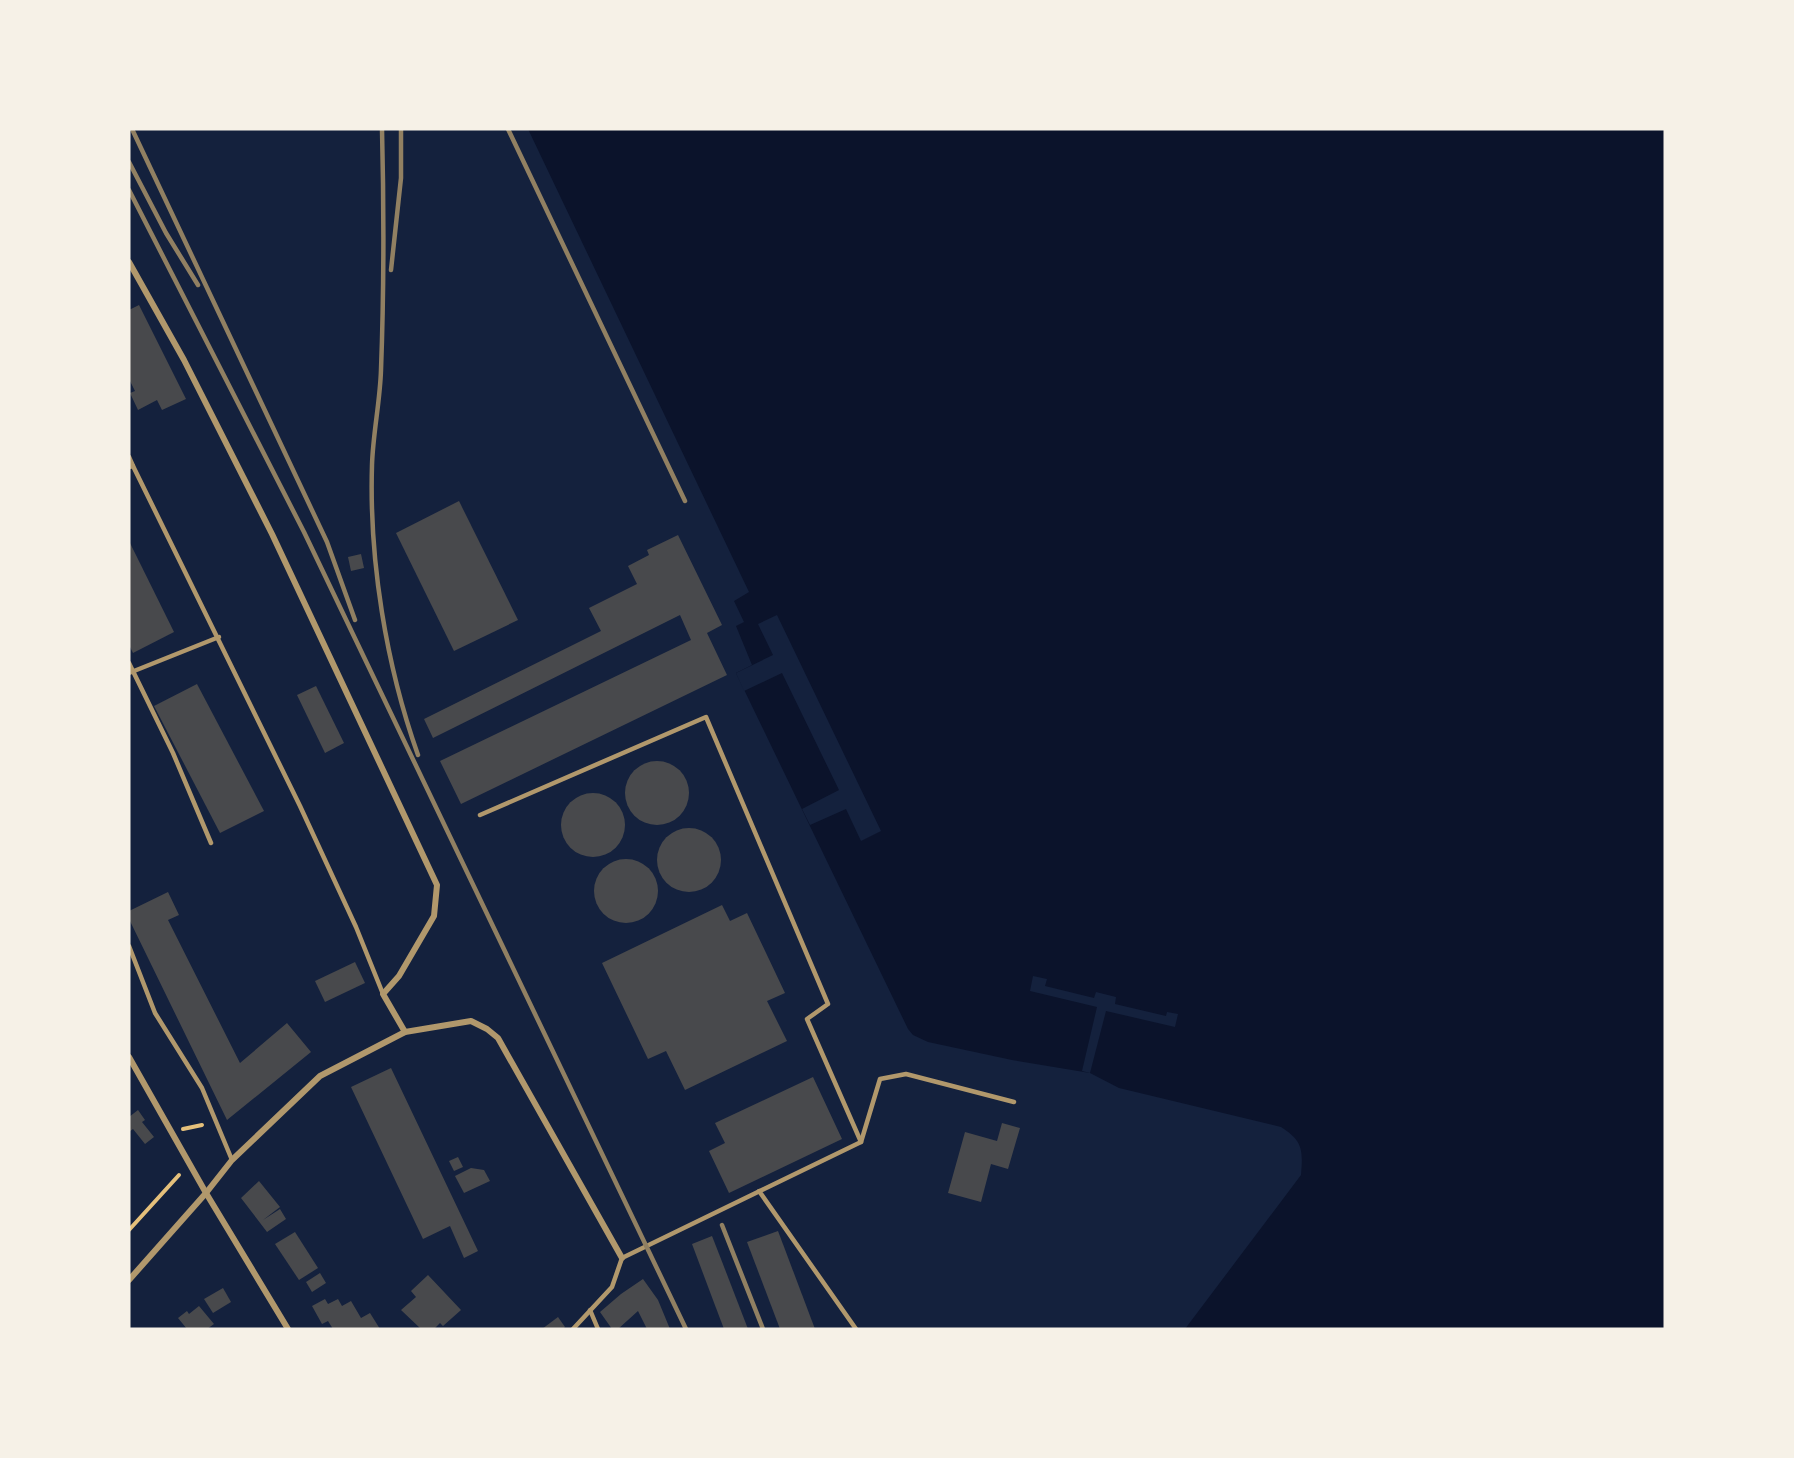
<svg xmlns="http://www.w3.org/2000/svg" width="1794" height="1458" font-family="Inter,sans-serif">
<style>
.water{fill:#0b132b}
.pier{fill:#14213d}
.building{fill:#48494c}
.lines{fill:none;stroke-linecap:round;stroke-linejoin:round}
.path{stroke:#e5c07b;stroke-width:4}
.service{stroke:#b1986c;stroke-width:4.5}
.minor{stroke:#b1986c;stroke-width:6}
.rail{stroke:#918062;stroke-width:4.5}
</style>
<rect width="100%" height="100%" fill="#14213d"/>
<path class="water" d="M528,129H1665V1329H1185L1301,1175C1303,1150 1303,1141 1281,1127L1119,1088L1090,1073L1012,1060L928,1042L913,1035L908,1029L736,673L752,665L736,626L744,622L734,601L749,592Z"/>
<g class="pier">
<polygon points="777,615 881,831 861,841 846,809 810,825 802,809 839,790 782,673 744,691 736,673 773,655 758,624"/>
<polygon points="1033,976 1047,979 1045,986 1094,998 1096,992 1116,997 1115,1004 1166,1016 1167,1012 1178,1014 1175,1027 1106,1011 1090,1073 1082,1071 1097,1007 1030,991"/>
</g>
<g class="building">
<polygon points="139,305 186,399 162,410 157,400 138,410 130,393 135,391 129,379 129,310"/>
<polygon points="459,501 518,620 454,651 396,533"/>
<polygon points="678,535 722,625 707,633 727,675 461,804 440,761 691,640 680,615 433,738 424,719 601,631 589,608 637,584 628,566 649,555 647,550"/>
<polygon points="129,541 174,632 133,653 129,645"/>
<polygon points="361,554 364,568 351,571 348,557"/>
<polygon points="197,684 264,811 220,833 154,706"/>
<polygon points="316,686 344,743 325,753 297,695"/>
<circle cx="657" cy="793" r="32"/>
<circle cx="593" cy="825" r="32"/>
<circle cx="689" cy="860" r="32"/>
<circle cx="626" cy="891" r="32"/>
<polygon points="168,892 179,915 168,920 240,1063 287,1023 311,1052 227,1120 129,919 129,911"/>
<polygon points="722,905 730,921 747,913 785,993 767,1001 787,1041 685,1090 666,1051 648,1059 602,963"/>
<polygon points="355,962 365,983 325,1002 315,981"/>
<polygon points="391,1068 478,1251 464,1258 450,1226 423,1239 351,1087"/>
<polygon points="813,1077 842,1139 729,1193 709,1151 725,1143 715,1123"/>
<polygon points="138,1110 145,1120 142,1122 154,1137 145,1144 133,1129 129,1132 129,1117"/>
<polygon points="1002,1123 1020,1128 1008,1169 991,1164 981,1202 948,1193 965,1132 997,1141"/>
<polygon points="458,1157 463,1167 454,1171 449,1161"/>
<polygon points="471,1168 484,1170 490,1181 464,1193 455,1176"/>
<polygon points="259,1181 280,1207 263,1220 280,1209 286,1219 267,1232 241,1198"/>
<polygon points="778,1231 815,1329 780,1329 747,1242"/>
<polygon points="295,1232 318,1268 299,1280 275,1244"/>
<polygon points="712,1236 721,1259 748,1329 724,1329 713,1300 692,1244"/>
<polygon points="320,1273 326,1283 312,1292 306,1282"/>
<polygon points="428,1275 461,1310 443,1326 440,1323 434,1329 421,1329 401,1310 416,1297 411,1291"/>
<polygon points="643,1279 658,1300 670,1329 647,1329 638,1311 618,1329 612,1329 600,1312 621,1294"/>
<polygon points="223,1288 231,1302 213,1313 204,1299"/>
<polygon points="325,1299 328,1304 338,1299 342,1306 351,1301 361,1318 370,1313 380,1329 333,1329 328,1321 322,1324 312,1306"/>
<polygon points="199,1306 214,1324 207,1329 187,1329 178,1318 187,1311 189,1314"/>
<polygon points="558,1317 565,1327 563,1329 542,1329"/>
</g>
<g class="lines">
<g class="path">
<polyline points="183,1129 202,1125"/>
<polyline points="129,1230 179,1175"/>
</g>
<g class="service">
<polyline points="129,457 133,466"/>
<polyline points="129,467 133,466 300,806 356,927 383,994"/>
<polyline points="129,663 173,753 211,843"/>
<polyline points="129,673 219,637"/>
<polyline points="480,815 706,717 828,1004 807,1019 861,1142"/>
<polyline points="129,946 155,1013 202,1088 232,1160"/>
<polyline points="759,1191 856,1329"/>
<polyline points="590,1310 598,1329"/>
<polyline points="573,1329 612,1287 622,1258 861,1142 880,1079 906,1074 1014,1102"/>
</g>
<g class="minor">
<polyline points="129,262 184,360 272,534 437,885 434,916 399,976 383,994 405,1032"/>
<polyline points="129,1057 206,1193 288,1329"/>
<polyline points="129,1280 206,1193 232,1160 320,1076 405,1032 471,1021 487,1029 498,1038 622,1258"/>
</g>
<g class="rail">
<polyline points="132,129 327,542 355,620"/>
<path d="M382,129C384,209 384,290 381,370C380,402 373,433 372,465C369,560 386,665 418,755"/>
<polyline points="508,129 685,501"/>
<polyline points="129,162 166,233 198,285"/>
<polyline points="129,190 304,532 686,1329"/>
<polyline points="391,270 401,178 401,129"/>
<polyline points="722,1225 763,1329"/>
</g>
</g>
<rect width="1794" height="1458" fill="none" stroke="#f6f1e7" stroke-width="261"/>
</svg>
